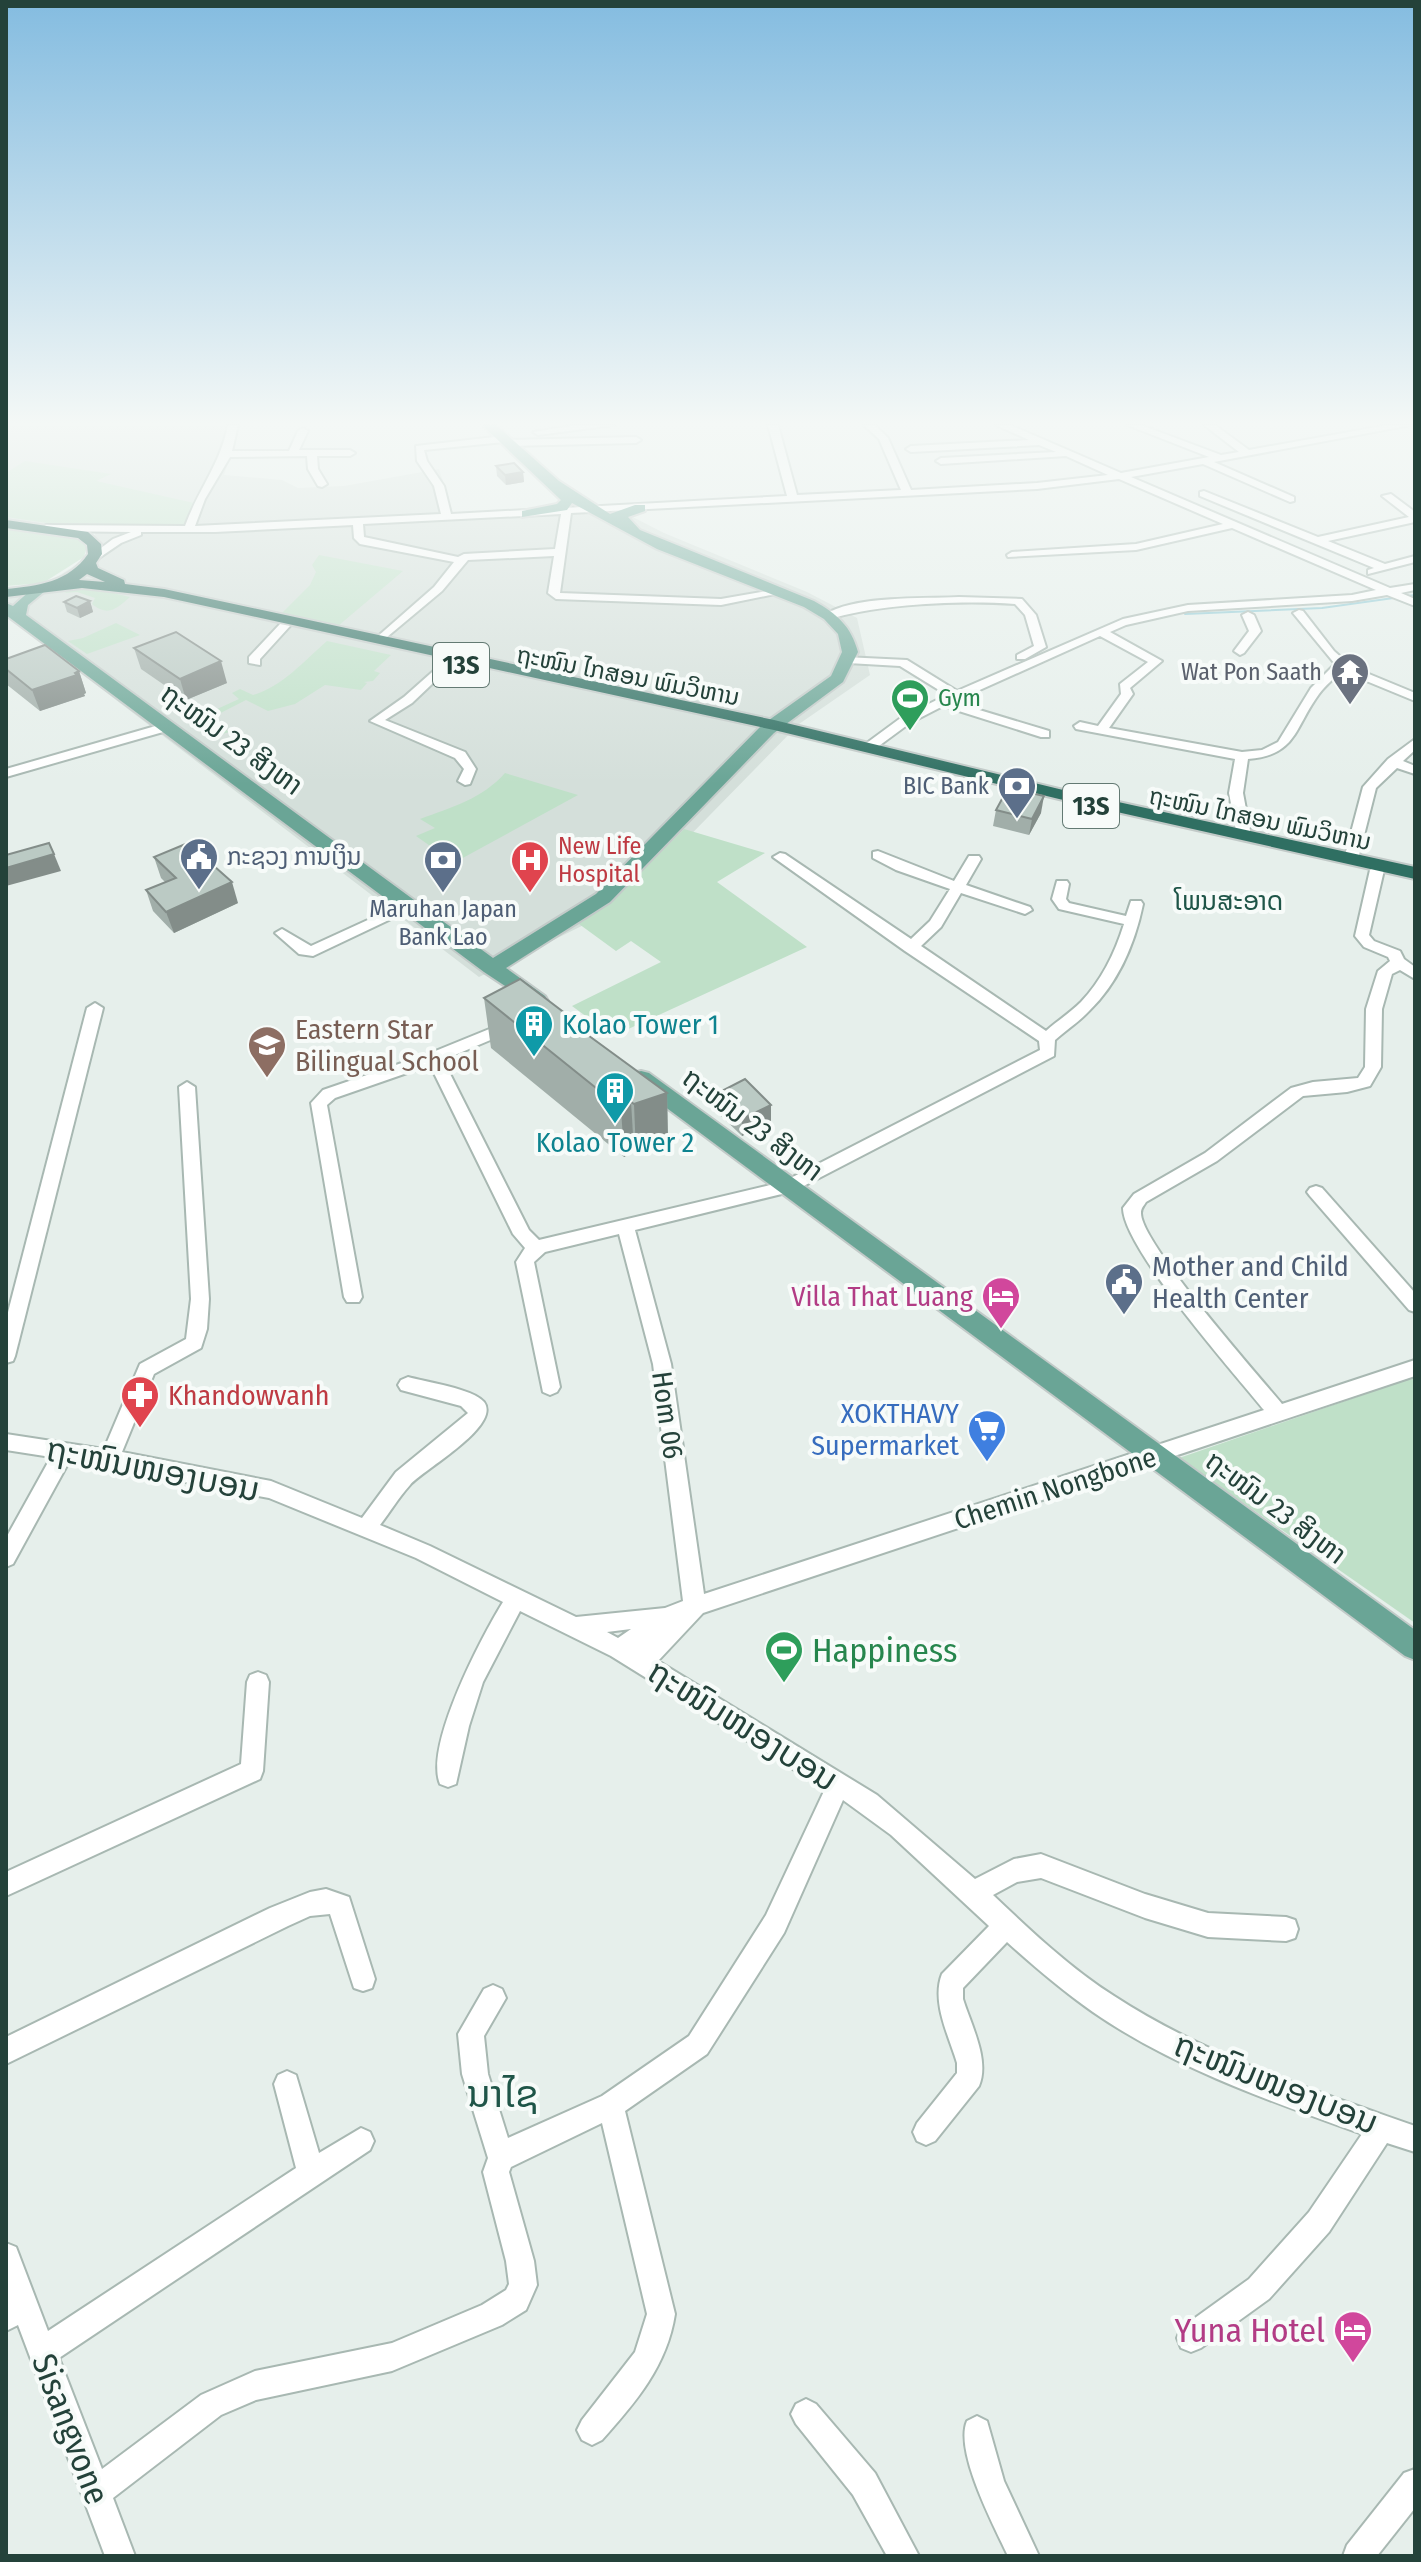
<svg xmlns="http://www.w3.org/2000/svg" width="1421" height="2562" font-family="'Fira Sans Condensed','Noto Sans Lao',sans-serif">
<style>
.built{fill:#d4dfda}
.green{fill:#bfe0c8}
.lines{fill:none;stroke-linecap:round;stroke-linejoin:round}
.stream{stroke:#8ec9d4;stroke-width:2}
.minor-casing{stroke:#a8b8b2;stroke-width:4}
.major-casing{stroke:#c2cac8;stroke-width:4}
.highway-casing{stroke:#c2cac8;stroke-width:4}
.minor{fill:#fff;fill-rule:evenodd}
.major{fill:#6aa596;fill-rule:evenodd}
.highway{fill:#2f6f62;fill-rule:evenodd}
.wall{fill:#a1aea9}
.shaded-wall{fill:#838d89}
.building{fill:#bbcac4;stroke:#838d89;stroke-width:2}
.labels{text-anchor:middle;stroke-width:8;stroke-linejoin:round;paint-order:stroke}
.far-worship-label{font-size:24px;fill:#5b616d;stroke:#f7fbf9;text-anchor:end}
.far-street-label{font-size:24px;fill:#24423a;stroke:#f7fbf9}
.far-leisure-label{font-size:24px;fill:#27864d;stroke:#f7fbf9;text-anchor:start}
.far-service-label{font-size:24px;fill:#4e5e75;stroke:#f7fbf9;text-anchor:end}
.far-health-label{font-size:24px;fill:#be3a42;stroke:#f7fbf9;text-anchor:start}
.shield{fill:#f7fbf9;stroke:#637a73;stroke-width:2}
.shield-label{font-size:26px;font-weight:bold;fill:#24423a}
.far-quarter-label{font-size:26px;fill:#1f5548;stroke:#f7fbf9}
.street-label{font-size:28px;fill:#24423a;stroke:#f7fbf9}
.culture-label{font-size:28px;fill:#0d838f;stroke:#f7fbf9;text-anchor:start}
.education-label{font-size:28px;fill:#785e54;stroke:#f7fbf9;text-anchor:start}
.service-label{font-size:28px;fill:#4e5e75;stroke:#f7fbf9;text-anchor:start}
.hotel-label{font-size:28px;fill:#b23c85;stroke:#f7fbf9;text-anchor:end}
.health-label{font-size:28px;fill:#be3a42;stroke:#f7fbf9;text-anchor:start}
.shop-label{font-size:28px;fill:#366cbe;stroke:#f7fbf9;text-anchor:end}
.near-street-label{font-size:34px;fill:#24423a;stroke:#f7fbf9}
.near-leisure-label{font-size:34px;fill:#27864d;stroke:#f7fbf9;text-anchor:start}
.near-hotel-label{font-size:34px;fill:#b23c85;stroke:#f7fbf9;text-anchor:end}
.near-quarter-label{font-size:38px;fill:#1f5548;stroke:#f7fbf9}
</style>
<rect width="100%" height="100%" fill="#e6efeb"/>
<polygon class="built" points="6,425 241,425 224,475 282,480 298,488 344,486 439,469 454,516 617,509 664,533 807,592 857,618 870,675 799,724 620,907 479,977 6,616 6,598 49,582 85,559 97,529 6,520"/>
<g class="green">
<polygon points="25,461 111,474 96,481 194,503 186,525 47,523 6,517 6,473"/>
<polygon points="6,529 67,536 77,538 87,546 84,557 43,583 6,586"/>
<polygon points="319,555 403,571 338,626 281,614 310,585 316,572 312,565"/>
<path d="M83,586L130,597C118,607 109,618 92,604L95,598L77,592L64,593Z"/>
<polygon points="116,623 140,635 87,654 68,641 83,638"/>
<path d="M327,641L391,655L374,671L380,673L373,681L364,682L367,683L361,690L325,685L295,704L268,711L246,700L199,724L209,731L225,729L229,732L209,738L189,723L194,720L187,709L191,707L204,715L239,699L232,693L240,689L253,695C282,687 304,661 327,641Z"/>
<path d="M505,773L578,795L448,866L437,860L443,855L416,836L435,828L420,819C452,807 482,799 505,773Z"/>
<polygon points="684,829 765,853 717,882 807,947 613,1036 572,1006 661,962 631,941 616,951 579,924 613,900"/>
<polygon points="1415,1377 1415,1623 1179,1458"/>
</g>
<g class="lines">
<polyline class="stream" points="1185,614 1322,608 1415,595"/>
<defs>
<g id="minor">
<path d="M228,425H238L232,451H289L298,431L303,428L308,431L299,450H350L355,453L350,456H317L318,469L327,484L322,487L318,486L308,469L307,456L230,457L205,499L195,526L441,514L434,486L417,461L416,446L503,436L507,440L636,437L641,440L636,443L508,446L504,442L424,450L427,461L444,486L451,514L787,496L768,425H778L797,495L901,490L879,439L864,425H875L888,438L911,490L1037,483L1108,475L1066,456L941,464L936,461L941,458L1056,452L1039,445L911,452L906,449L911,446L1029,440L996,425H1010L1121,473L1209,457L1127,425H1141L1221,455L1239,452L1204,425H1215L1249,450L1388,425H1411L1214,462L1294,497V501L1290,502L1203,464L1131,477L1390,588L1415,584V590L1401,593L1415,599V606L1387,595L1352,601L1188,611L1126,625L1110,632L1162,661L1130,688L1133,694L1109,728L1242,752L1262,750L1278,742L1311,688L1335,664L1293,613L1299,610L1303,611L1334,651L1352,667L1415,693V701L1342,671C1334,678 1325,686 1319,694C1294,728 1297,755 1248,759L1243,793L1251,836L1244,840L1237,836L1229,793L1235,759L1076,729L1074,726L1080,722L1098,726L1121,694L1120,684L1148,662L1100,636L953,702L1049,731V737H1041L943,706L910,723L872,751H864V745L902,717L947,695L900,666L848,663L842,659L844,657L907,660L957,691L1123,619L1188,605L1352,595L1376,590L1232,528L1136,550L1008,557L1007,555L1012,552L1136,544L1223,524L1119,479L1037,489L571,513L560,593L721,599L779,589L785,592L721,605L556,599L548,593L554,556L468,560L442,591L381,642L377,641V637L434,587L454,562L360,544L354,538L353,525L215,532H141V535L121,543L93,562L89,561V557L113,539L131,532L46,531L41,528L46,525L185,526C199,488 220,465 228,425ZM561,514L555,549L464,554L458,557L364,537L363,524Z"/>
<polygon points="577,425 614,425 538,435 533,432"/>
<polygon points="1204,491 1318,537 1409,517 1382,496 1391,494 1415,512 1415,522 1328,541 1385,564 1415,556 1415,562 1368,574 1368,570 1374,568 1200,496 1200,492"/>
<path d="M959,597L1022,599L1036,615L1046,647L1025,659H1017V655L1034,646L1025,615L1015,604C959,600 882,604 829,619L823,616C852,595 923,599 959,597Z"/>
<polygon points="1248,612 1254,615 1261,631 1244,653 1240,655 1234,651 1249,631 1242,615"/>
<polygon points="280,624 290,626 260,659 260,665 249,663 249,657"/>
<polygon points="448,658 452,659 452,665 412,703 385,720 465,752 476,769 470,784 465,785 458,781 464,769 455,758 370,721 404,697"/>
<polygon points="166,723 170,724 170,730 6,777 6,769"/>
<polygon points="1415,739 1415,750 1403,761 1415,766 1415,774 1397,768 1376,788 1358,859 1351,863 1346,862 1344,859 1363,787 1388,759"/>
<path d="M878,851L954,881L969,856H979L981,859L966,885L1030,907L1032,910L1025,914L961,893L941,927L921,946L1046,1031C1057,1021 1070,1013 1081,1002C1101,981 1115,953 1124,924L1059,909L1052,899L1057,881H1067L1069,884L1066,899L1069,903L1126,916L1131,901H1141L1143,904C1135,943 1118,983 1089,1011C1079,1022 1066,1030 1055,1040L1054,1056L794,1191L635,1230L671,1364L704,1594L1264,1410C1235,1374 1123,1248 1123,1208L1134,1194L1205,1153L1291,1088L1313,1082L1358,1078L1365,1067L1366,1009L1378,971L1390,961L1388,957L1364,947L1355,936L1370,870L1377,866L1384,870L1369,935L1374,941L1400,951L1404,959L1415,967V979L1400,970L1392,974L1382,1009L1381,1067L1370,1086L1347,1092L1303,1096L1217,1161L1146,1202C1143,1207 1141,1208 1141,1213C1140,1242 1258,1375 1282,1404L1415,1360V1376L703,1613L658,1661L877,1795L975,1879L1014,1859L1041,1854L1145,1894L1208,1913L1286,1917L1295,1920L1298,1929L1295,1938L1286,1941L1208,1937L1145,1918L1041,1878L1017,1882L993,1895C1031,1931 1070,1968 1114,1996C1206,2056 1312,2090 1415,2126V2152L1387,2143L1329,2232L1269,2299L1201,2348L1191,2352L1181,2348L1177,2338L1181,2328L1249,2279L1309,2212L1362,2134C1270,2101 1174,2068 1093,2012C1063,1991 1035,1967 1007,1942L963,1988V1999C971,2025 990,2060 979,2086L935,2141L926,2145L917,2141L913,2132L917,2123L957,2073V2063C949,2036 931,2002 942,1974L989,1926L891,1835L843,1800L784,1933L707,2054L625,2111L675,2314C667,2366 636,2402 602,2440L592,2445L582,2440L577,2430L582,2420L635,2352L647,2314L602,2123L511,2167L509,2172L534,2261L537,2285L526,2310L502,2325L392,2371L256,2400L221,2415L113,2498L135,2556H105L18,2325L6,2331V2243L16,2247L48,2331L296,2168L274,2084L278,2075L287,2071L296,2075L319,2153L361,2128L370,2132L374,2141L370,2150L59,2358L102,2469L201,2395L255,2371L392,2343L482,2305L506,2290L509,2284L506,2261L483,2172L488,2158L462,2074L458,2034L484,1989L493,1985L502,1989L506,1998L484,2036L488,2074L508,2138L602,2096L689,2036L766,1915L825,1789L611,1656L520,1611L483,1682L469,1726L456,1784L448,1787L440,1784C424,1746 482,1636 503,1602L416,1558L269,1498L70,1460L13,1564L6,1567V1538L51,1457L6,1450V1434L104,1449L140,1364L186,1339L191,1299L179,1087L187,1082L195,1087L209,1299L207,1329L201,1348L154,1374L122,1452L271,1481L362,1518L396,1472L468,1413L461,1406L401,1390L398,1385L401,1380L408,1377C426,1382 474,1389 484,1402C502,1426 423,1470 410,1485C399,1497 390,1512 380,1525L430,1546L576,1617L665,1608L683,1601L653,1364L619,1234L545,1252L534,1262L560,1387L557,1392L550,1395L543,1392L516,1262L525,1248L513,1234L430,1065L335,1098L327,1105L362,1297L359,1302H347L344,1297L311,1103L323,1090L428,1054L509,1021L514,1022L517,1026L514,1030L443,1060L529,1230L539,1240L783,1182L1040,1050L1039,1041L905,951L773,857L780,853L785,854L911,939L930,921L950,889L896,870L873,858V852ZM631,1629L618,1638L607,1632Z"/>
<polygon points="407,902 414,906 412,909 313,956 299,954 275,933 282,929 311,946"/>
<polygon points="95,1003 103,1008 15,1356 13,1361 6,1363 6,1320 87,1008"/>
<polygon points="1316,1186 1322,1188 1415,1293 1415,1312 1409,1310 1310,1196 1307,1192 1310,1188"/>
<polygon points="258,1672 266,1675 269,1682 263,1771 260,1779 6,1896 6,1872 241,1764 247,1682 250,1675"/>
<polygon points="326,1889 349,1897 375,1979 372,1988 363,1991 354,1988 330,1914 310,1916 288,1926 6,2064 6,2037 270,1908 310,1892"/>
<polygon points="806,2399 816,2404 875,2473 919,2556 887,2556 853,2495 796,2424 791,2414 796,2404"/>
<path d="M977,2416L987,2421L1004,2481L1039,2556H1008C994,2526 954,2451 967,2421Z"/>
<polygon points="1415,2469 1415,2508 1377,2556 1343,2556 1347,2545 1404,2473"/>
</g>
<g id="major">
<path d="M482,425H496L559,481L610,514L635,505H645V511L628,517L640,530L814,601C837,614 851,626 858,652L843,682L774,733L610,902L506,968L545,996L548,1001L545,1006L538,1008L484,972L6,615V603L13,606L33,588H43L45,591L28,605L26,615L493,958L596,894L762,725L831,676L842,652L838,634L824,619L804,607L657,549L572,503L567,510L522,517V511L557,504L561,500Z"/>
<polygon points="641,1071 649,1073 1415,1630 1415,1660 1405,1656 633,1083 630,1078 633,1073"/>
</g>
<path id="highway" d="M6,520L88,532L101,544L102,554L96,563L98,568L124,580L125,584L164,589L774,720L1059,789L1415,867V879L1059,799L774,730L164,597L82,588L6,597V589C38,586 69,582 88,554L87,545L78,538L6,528ZM87,574L105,582L79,580Z"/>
</defs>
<use href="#minor" class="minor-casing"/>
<use href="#major" class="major-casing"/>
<use href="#highway" class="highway-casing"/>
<use href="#minor" class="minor"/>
<use href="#major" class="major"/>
<use href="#highway" class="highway"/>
</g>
<g class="wall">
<polygon points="496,466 523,472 524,482 506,485 497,476"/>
<polygon points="90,601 93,612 80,618 67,612 64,602"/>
<polygon points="134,648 227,683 186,700 141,669"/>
<polygon points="6,659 79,671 86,693 84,694 85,696 40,711 6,684"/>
<polygon points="996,810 1041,813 1029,835 993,826"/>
<polygon points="154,857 238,903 174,933 153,911 146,890 165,882 161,878"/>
<polygon points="484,998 575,1025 667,1093 668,1142 636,1153 634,1151 624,1157 491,1048"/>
<polygon points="716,1094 771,1122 742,1136 716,1111"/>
</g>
<g class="shaded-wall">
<polygon points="523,472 524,482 506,485 505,475"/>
<polygon points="90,601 93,612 80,618 77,608"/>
<polygon points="221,661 227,683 186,700 180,679"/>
<polygon points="79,671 86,693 84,694 85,696 40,711 32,690"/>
<polygon points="1044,796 1041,813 1029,835 1032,819"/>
<polygon points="54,854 61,871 6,886 6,868"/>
<polygon points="232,882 238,903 174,933 166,912"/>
<polygon points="667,1093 668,1142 636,1153 634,1104"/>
<polygon points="631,1102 634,1151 624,1157 621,1108"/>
<polygon points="771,1105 771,1122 742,1136 742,1119"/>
</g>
<g class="building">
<polygon points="514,463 523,472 505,475 496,466"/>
<polygon points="76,596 90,601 77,608 64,602"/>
<polygon points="176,632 221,661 180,679 134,648"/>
<polygon points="45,645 79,671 75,673 77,675 32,690 6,669 6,659"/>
<polygon points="1008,788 1044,796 1032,819 996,810"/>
<polygon points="49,843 54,854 6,868 6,855"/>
<polygon points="188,843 232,882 166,912 146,890 176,878 154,857"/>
<polygon points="520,979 574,1020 570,1022 667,1093 634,1104 631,1102 621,1108 484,998"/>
<polygon points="745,1079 771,1105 742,1119 716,1094"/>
</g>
<linearGradient id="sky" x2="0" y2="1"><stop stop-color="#84bce0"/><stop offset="0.54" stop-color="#f4f8f6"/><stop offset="1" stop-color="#f4f8f6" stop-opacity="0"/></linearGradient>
<rect width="1421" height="784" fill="url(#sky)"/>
<defs>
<symbol id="temple-pin" viewBox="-11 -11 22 30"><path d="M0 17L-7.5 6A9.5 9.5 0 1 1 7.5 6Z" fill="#6b7280" stroke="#f7fbf9"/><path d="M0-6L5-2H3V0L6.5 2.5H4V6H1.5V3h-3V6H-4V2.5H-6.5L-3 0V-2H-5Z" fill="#fff"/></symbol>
<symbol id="stadium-pin" viewBox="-11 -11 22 30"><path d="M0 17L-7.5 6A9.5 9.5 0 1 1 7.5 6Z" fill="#2e9e5b" stroke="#f7fbf9"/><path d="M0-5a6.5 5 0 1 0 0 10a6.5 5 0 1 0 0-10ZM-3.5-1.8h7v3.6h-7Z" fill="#fff"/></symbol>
<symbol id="bank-pin" viewBox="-11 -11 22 30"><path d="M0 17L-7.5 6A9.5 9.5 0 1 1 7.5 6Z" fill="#5c6f8a" stroke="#f7fbf9"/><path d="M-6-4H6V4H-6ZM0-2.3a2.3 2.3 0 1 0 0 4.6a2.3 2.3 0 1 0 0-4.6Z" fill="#fff"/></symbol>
<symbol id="civic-pin" viewBox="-11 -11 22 30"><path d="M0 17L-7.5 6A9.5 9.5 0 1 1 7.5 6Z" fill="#5c6f8a" stroke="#f7fbf9"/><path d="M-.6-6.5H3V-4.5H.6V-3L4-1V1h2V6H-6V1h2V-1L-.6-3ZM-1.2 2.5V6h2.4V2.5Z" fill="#fff"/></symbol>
<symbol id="hospital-pin" viewBox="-11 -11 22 30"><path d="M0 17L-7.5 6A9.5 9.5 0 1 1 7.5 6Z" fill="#e0444e" stroke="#f7fbf9"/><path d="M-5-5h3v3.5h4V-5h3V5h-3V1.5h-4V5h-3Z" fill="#fff"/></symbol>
<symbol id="building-pin" viewBox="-11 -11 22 30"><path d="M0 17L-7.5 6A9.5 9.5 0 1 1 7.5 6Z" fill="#0f9aa8" stroke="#f7fbf9"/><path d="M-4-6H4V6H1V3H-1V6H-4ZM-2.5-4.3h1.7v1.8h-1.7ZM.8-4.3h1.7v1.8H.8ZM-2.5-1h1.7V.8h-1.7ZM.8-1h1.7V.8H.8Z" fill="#fff"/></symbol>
<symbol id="school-pin" viewBox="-11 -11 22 30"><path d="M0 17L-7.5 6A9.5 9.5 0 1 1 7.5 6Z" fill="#8d6e63" stroke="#f7fbf9"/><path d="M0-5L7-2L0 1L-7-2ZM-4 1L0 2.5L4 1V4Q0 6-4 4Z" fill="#fff"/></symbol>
<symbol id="hotel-pin" viewBox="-11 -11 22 30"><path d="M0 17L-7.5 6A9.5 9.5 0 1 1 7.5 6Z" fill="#d1479c" stroke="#f7fbf9"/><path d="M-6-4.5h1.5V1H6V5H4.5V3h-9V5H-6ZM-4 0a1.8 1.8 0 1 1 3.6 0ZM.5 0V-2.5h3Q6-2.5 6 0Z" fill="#fff"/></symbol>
<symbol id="pharmacy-pin" viewBox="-11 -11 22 30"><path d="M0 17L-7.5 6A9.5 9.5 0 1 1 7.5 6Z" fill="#e0444e" stroke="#f7fbf9"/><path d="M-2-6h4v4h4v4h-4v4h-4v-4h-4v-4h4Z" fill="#fff"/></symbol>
<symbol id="supermarket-pin" viewBox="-11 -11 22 30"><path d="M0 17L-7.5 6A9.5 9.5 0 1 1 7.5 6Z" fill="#3f7fe0" stroke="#f7fbf9"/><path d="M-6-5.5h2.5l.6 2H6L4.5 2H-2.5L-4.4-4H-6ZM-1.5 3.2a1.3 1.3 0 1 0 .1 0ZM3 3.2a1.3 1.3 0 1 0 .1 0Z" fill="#fff"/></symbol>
</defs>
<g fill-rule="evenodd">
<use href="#temple-pin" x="1328" y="650" width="44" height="60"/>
<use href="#stadium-pin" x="888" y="676" width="44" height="60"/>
<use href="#bank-pin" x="995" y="764" width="44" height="60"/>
<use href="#civic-pin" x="177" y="835" width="44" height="60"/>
<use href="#bank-pin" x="421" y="838" width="44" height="60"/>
<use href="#hospital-pin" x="508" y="838" width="44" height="60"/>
<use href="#building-pin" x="512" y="1002" width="44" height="60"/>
<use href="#school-pin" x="245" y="1023" width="44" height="60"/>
<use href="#building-pin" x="593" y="1069" width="44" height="60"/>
<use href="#civic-pin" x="1102" y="1260" width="44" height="60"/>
<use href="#hotel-pin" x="979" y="1274" width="44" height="60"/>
<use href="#pharmacy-pin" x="118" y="1373" width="44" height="60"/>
<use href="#supermarket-pin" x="965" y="1407" width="44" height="60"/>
<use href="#stadium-pin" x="762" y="1628" width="44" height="60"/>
<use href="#hotel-pin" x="1331" y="2308" width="44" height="60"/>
</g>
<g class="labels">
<g class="far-worship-label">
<text x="1322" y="680">Wat Pon Saath</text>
</g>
<g class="far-street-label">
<text transform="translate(628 676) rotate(11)" y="8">ຖະໜົນ ໄກສອນ ພົມວິຫານ</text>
<text transform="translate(1260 819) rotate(12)" y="8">ຖະໜົນ ໄກສອນ ພົມວິຫານ</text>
</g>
<g class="far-leisure-label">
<text x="938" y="706">Gym</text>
</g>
<g class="far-service-label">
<text x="989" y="794">BIC Bank</text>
<text x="227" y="865" text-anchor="start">ກະຊວງ ການເງິນ</text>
<text x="443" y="917" text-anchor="middle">Maruhan Japan<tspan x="443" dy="28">Bank Lao</tspan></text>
</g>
<g class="far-health-label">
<text x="558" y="854">New Life<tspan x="558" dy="28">Hospital</tspan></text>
</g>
<g class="shield">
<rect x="433" y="643" width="56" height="44" rx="6"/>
<rect x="1063" y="784" width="56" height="44" rx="6"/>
</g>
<g class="shield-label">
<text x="461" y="674">13S</text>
<text x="1091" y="815">13S</text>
</g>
<g class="far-quarter-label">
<text x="1229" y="910">ໂພນສະອາດ</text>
</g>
<g class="street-label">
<text transform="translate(232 739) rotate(36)" y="10">ຖະໜົນ 23 ສິງຫາ</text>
<text transform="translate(753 1124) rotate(37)" y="10">ຖະໜົນ 23 ສິງຫາ</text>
<text transform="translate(668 1415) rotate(82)" y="10">Hom 06</text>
<text transform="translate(1055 1488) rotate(-18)" y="10">Chemin Nongbone</text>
<text transform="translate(1276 1507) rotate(37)" y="10">ຖະໜົນ 23 ສິງຫາ</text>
</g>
<g class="culture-label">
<text x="562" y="1034">Kolao Tower 1</text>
<text x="615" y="1152" text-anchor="middle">Kolao Tower 2</text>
</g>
<g class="education-label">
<text x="295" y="1039">Eastern Star<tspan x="295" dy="32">Bilingual School</tspan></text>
</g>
<g class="service-label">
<text x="1152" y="1276">Mother and Child<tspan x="1152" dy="32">Health Center</tspan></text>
</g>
<g class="hotel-label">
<text x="973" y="1306">Villa That Luang</text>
</g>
<g class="health-label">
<text x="168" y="1405">Khandowvanh</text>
</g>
<g class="shop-label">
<text x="959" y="1423">XOKTHAVY<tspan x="959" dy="32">Supermarket</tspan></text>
</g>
<g class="near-street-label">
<text transform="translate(153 1469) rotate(11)" y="12">ຖະໜົນໜອງບອນ</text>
<text transform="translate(743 1725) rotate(32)" y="12">ຖະໜົນໜອງບອນ</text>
<text transform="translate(1276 2083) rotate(22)" y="12">ຖະໜົນໜອງບອນ</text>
<text transform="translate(71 2429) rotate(69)" y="12">Sisangvone</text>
</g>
<g class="near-leisure-label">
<text x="812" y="1662">Happiness</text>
</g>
<g class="near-hotel-label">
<text x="1325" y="2342">Yuna Hotel</text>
</g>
<g class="near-quarter-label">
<text x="503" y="2107">ນາໄຊ</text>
</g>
</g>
<rect width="1421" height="2562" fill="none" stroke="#24423a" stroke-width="16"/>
</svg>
